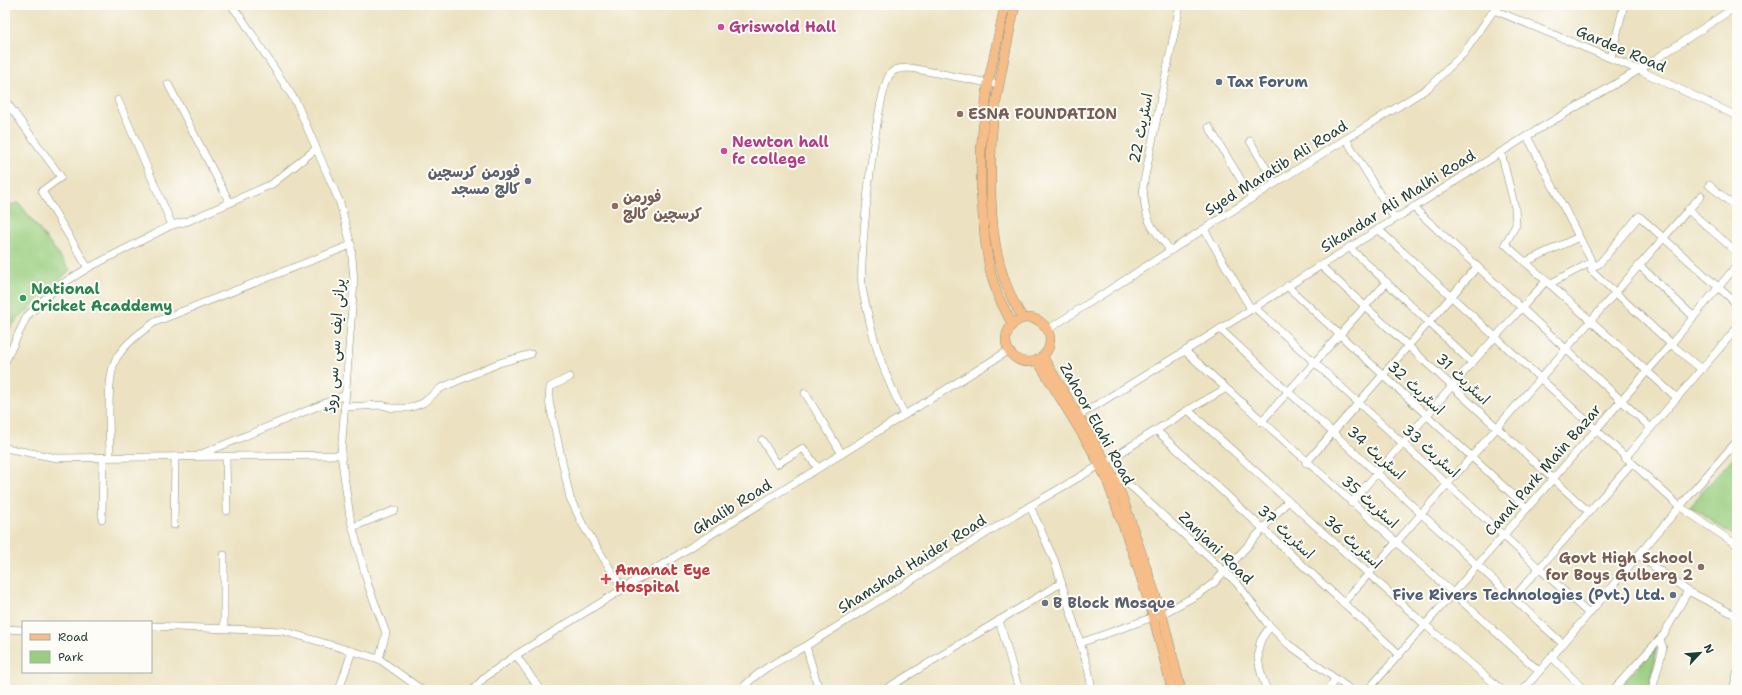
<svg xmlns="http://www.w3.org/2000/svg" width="1742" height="695" font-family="'Shantell Sans','Playpen Sans Arabic',sans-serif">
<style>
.green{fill:#9ace7f;stroke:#5c865a}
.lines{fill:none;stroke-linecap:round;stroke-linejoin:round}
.minor-casing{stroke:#86907a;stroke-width:8}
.major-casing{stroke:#86907a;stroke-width:10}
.minor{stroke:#fff;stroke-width:7}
.major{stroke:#f7bd88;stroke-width:9}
.hotel-dot{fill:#d1479c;stroke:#fdfcf7;stroke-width:1.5}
.service-dot{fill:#5c6f8a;stroke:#fdfcf7;stroke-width:1.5}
.education-dot{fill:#8d6e63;stroke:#fdfcf7;stroke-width:1.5}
.worship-dot{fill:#6b7280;stroke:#fdfcf7;stroke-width:1.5}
.leisure-dot{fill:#2e9e5b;stroke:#fdfcf7;stroke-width:1.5}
.health-dot{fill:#e0444e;stroke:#fdfcf7;stroke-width:1.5}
.labels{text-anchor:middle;stroke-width:4;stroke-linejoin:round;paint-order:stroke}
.hotel-label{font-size:15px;font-weight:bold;fill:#b23c85;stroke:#fdfcf7;text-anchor:start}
.street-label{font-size:15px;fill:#1f3d34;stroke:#fdfcf7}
.service-label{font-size:15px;font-weight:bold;fill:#4e5e75;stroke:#fdfcf7;text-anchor:start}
.education-label{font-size:15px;font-weight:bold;fill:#785e54;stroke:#fdfcf7;text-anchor:start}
.worship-label{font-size:15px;font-weight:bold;fill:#5b616d;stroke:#fdfcf7;text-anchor:end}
.leisure-label{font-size:15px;font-weight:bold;fill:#27864d;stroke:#fdfcf7;text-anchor:start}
.health-label{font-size:15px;font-weight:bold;fill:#be3a42;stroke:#fdfcf7;text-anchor:start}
</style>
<rect width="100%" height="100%" fill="#fdfcf7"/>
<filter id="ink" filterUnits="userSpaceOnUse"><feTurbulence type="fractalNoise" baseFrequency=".025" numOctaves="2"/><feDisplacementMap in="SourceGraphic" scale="8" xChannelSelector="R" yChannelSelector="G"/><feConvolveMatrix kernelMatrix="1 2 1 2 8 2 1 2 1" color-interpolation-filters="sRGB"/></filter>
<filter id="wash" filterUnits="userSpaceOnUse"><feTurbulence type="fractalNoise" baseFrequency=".012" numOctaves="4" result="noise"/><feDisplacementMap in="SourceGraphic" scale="16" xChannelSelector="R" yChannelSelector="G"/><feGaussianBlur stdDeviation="0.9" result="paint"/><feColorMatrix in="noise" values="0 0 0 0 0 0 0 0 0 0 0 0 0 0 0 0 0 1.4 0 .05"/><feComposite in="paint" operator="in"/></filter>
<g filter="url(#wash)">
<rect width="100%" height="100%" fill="#ece2c1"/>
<g class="green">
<polygon points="19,203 70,270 10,327 5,339 5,206"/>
<polygon points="1737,453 1737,538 1690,506"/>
<polygon points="1656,648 1650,690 1616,690"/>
</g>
</g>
<g filter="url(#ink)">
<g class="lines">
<defs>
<g id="minor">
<polyline points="231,5 243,20 296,102 340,203 351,245 354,281 341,455 350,517 368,585 386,633 379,659 422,690"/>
<polyline points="1494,10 1639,70 1737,116"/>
<polyline points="1611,57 1624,5"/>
<polyline points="168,84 230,203"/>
<polyline points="5,100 61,177 42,191 88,268"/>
<polyline points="118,100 172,225"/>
<polyline points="1209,127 1252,198"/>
<polyline points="1527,136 1594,266 1591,270 1671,344 1701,369"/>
<polyline points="1346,139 1395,219"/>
<polyline points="1250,141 1275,183"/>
<polyline points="1501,152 1515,208 1516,225 1505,244 1676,397"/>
<polyline points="1709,185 1737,208"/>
<polyline points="1413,207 1651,428"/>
<polyline points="1688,210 1737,252"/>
<polyline points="1204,229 1251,309"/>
<polyline points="1378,229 1679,506 1737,545"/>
<polyline points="1349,247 1472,363"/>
<path d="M1170,251C1166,243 1160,238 1155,231C1145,218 1144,201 1143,186L1180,5"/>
<polyline points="1525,262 1579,237"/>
<polyline points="1320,265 1589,512"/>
<polyline points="1639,265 1693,316"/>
<polyline points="1594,266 1599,264 1639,216 1737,304"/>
<polyline points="1549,284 1592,262"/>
<polyline points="1287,286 1527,508"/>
<polyline points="1254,307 1589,614"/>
<polyline points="1220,329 1563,644"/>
<polyline points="1047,330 1288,175 1428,88 1464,53 1494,10 1495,5"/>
<polyline points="1185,351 1539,671"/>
<polyline points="5,362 27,316 57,287 88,268 172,225 188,221 272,184 316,149"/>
<polyline points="570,377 550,387 549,401 570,498 583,525 622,588"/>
<polyline points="805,393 842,454"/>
<polyline points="344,407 382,405 392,408 409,408 423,403 441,388 499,363 531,354"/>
<polyline points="1188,410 1424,624 1502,690"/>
<path d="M905,415C886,380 875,348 867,310C865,302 863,294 862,286C859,258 876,89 891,73C895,68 904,68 911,68L999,85"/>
<polyline points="1075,418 1185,351 1527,136 1639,70 1737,6"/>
<polyline points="1261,422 1387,282"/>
<polyline points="1156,430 1399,654"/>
<polyline points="762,440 777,464 803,448 818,468"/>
<polyline points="5,448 57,458 341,455"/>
<polyline points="199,455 345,395"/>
<path d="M110,457C110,433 105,377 117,357C127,342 141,332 155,322L351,245"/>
<polyline points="226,457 227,511"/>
<polyline points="1625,458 1737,328"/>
<polyline points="1106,462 1188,410 1225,389"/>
<polyline points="1306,463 1477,267"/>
<polyline points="1114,478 1120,478 1133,488 1237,583 1266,622 1288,644 1351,690"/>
<polyline points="1351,503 1472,363 1546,281"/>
<polyline points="1030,506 1055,562 1088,668 1092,690"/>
<polyline points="102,519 103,457"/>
<polyline points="174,525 175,457"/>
<polyline points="353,527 395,510"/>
<polyline points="224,555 224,628"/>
<polyline points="1638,555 1688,591 1737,616"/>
<polyline points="1514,597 1631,464"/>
<polyline points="1343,603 1688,210 1701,196"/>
<polyline points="999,620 1019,690"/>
<polyline points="151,626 283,631 379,659"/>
<polyline points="5,629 23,630"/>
<polyline points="1080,643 1162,614 1199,594 1215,582 1288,501"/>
<polyline points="806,646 819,690"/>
<polyline points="516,655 540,690"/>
<polyline points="1552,657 1584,690"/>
<polyline points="339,690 352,651"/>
<polyline points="473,690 484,678 516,655 1008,351"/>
<path d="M741,690C759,669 782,659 806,646L1030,506L1100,465"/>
<polyline points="884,690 1061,583"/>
<path d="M1267,690C1261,676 1255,655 1261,640C1263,636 1267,631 1270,627"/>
<polyline points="1328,690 1335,679"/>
<polyline points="1368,690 1671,344 1737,265"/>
<path d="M1523,690C1595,608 1664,523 1737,441"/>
<polyline points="1613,690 1664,634 1688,591"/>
<polyline points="1652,690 1663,648 1660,639"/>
<polyline points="1733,690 1737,673"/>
</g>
<g id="major">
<polyline points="1005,5 988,83 981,148 981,194 985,240 990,271 998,296 1012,324"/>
<path d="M1015,5C1007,47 996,90 992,133C991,144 991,156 991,167C990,219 994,274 1023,318"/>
<circle cx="1028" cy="340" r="22"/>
<polyline points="1043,357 1106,462 1122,496 1162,614 1181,690"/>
<polyline points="1037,360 1090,447 1106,478 1135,559 1153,616 1172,690"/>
</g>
</defs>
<use href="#minor" class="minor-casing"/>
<use href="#major" class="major-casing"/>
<use href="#minor" class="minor"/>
<use href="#major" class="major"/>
</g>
</g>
<g class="hotel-dot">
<circle cx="721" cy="27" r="4"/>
<circle cx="724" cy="151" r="4"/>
</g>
<g class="service-dot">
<circle cx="1219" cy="82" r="4"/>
<circle cx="1673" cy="595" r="4"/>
</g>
<g class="education-dot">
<circle cx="960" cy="114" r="4"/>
<circle cx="615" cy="206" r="4"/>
<circle cx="1701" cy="567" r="4"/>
</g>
<g class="worship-dot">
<circle cx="528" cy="181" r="4"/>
<circle cx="1045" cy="603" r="4"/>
</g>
<circle class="leisure-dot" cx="23" cy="298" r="4"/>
<path class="health-dot" d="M604 573h4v4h4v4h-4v4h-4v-4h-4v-4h4z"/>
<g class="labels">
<g class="hotel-label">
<text x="729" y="32">Griswold Hall</text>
<text x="732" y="147">Newton hall<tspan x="732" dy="17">fc college</tspan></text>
</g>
<g class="street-label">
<text transform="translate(1621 49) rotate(23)" y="5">Gardee Road</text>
<text transform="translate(1141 128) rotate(-79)" y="5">اسٹریٹ 22</text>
<text transform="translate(1276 168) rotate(-32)" y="5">Syed Maratib Ali Road</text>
<text transform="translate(1398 201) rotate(-32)" y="5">Sikandar Ali Malhi Road</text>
<text transform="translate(335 346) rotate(-86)" y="5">پرانی ایف سی سی روڈ</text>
<text transform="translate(1463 379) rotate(43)" y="5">اسٹریٹ 31</text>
<text transform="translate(1416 388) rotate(43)" y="5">اسٹریٹ 32</text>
<text transform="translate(1097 424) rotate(61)" y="5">Zahoor Elahi Road</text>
<text transform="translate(1431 451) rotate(42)" y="5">اسٹریٹ 33</text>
<text transform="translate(1376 453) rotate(42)" y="5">اسٹریٹ 34</text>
<text transform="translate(1543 470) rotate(-49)" y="5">Canal Park Main Bazar</text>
<text transform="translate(1370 502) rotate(42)" y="5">اسٹریٹ 35</text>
<text transform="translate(732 507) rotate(-32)" y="5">Ghalib Road</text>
<text transform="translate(1286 532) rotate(43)" y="5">اسٹریٹ 37</text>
<text transform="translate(1353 542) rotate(42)" y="5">اسٹریٹ 36</text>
<text transform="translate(1216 548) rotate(44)" y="5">Zanjani Road</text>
<text transform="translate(912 564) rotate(-32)" y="5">Shamshad Haider Road</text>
</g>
<g class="service-label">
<text x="1227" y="87">Tax Forum</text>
<text x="1665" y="600" text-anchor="end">Five Rivers Technologies (Pvt.) Ltd.</text>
</g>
<g class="education-label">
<text x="968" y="119">ESNA FOUNDATION</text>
<text x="623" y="202">فورمن<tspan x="623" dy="17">کرسچین کالج</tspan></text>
<text x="1693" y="563" text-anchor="end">Govt High School<tspan x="1693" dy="17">for Boys Gulberg 2</tspan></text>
</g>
<g class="worship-label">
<text x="520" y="177">فورمن کرسچین<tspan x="520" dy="17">کالج مسجد</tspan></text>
<text x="1053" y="608" text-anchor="start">B Block Mosque</text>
</g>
<g class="leisure-label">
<text x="31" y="294">National<tspan x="31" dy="17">Cricket Acaddemy</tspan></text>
</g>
<g class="health-label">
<text x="615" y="575">Amanat Eye<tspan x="615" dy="17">Hospital</tspan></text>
</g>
</g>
<rect width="1742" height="695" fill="none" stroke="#fdfcf7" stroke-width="20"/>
<rect x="22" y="621" width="130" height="52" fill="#fdfcf7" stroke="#a4b0a9"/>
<rect x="30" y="634" width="20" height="6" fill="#f7bd88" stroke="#a4b0a9"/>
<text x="58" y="641" font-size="12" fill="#1f3d34">Road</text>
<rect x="30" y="651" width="20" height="12" fill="#9ace7f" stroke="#a4b0a9"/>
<text x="58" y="661" font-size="12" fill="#1f3d34">Park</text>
<g transform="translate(1700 653) rotate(64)" stroke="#fdfcf7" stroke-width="3" paint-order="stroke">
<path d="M0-3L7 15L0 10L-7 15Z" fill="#1f3d34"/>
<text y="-6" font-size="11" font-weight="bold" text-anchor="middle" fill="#1f3d34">N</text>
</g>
</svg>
